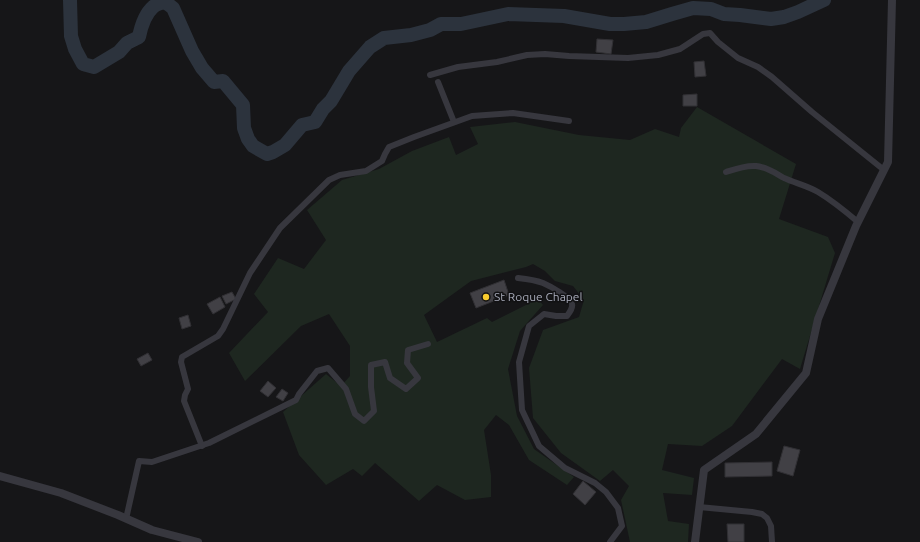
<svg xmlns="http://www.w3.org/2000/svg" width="920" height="542" font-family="Ubuntu,sans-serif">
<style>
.green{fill:#1e2720}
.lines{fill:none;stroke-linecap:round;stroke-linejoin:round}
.river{stroke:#2c333d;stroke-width:14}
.building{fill:#414045;stroke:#313034}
.minor{stroke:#37373e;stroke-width:6}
.tertiary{stroke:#37373e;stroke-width:8}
.poi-dot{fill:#f8cb2e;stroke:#111113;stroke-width:1.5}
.labels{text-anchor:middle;stroke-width:3;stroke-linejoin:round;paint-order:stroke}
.poi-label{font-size:12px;fill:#a8abb9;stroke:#111113;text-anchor:start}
</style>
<rect width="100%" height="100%" fill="#161618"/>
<polygon class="green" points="697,107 796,164 779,219 828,237 835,253 800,369 782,359 732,426 702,446 668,444 662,470 694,478 692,495 663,493 668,521 689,524 688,542 630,542 621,500 629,486 613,470 600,481 561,453 533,418 529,368 543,330 579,317 584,300 573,286 555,281 545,271 533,264 526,267 471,281 424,315 437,342 487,318 492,322 538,299 543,305 520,331 508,369 517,416 534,449 574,477 567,485 529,460 509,425 496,415 484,430 491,475 491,497 465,500 437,485 419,501 375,463 362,476 353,469 326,485 299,455 283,412 326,374 341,386 350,376 350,346 329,314 301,326 245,381 229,353 268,312 254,294 278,258 304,269 326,240 307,210 342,180 379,169 412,151 449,137 456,155 478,144 470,127 515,122 579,135 630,140 655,129 679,137 681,128"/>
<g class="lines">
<path class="river" d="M70,0L71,36L75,49L83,64L94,67L119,52L127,43L139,37C141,27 145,14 153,7C156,4 161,3 165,2L173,8L192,51L202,68L214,82L223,81L243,105L244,128L248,139L253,146L267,154L273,152L285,145L302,125L315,122L323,109L331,101L349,71L370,47L384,38L411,35L430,30L441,24H461L508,14L564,16L610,24H624L646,22L672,14L693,8L711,9L724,14L740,15L771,19L784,17L798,12L824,0"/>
</g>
<g class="building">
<polygon points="597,39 613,40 611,54 596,52"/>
<polygon points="704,61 706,76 695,77 694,62"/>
<polygon points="697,94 697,106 683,106 683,95"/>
<polygon points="504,280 509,295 476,308 470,293"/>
<polygon points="232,292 236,299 226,304 222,296"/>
<polygon points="220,297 225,307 213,314 207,304"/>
<polygon points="188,315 191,326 182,329 179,318"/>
<polygon points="148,353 152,360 141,366 137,359"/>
<polygon points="268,381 276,388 268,397 260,391"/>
<polygon points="282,389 288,393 283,401 276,397"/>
<polygon points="784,446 800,450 793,476 777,471"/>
<polygon points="772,462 772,476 725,477 725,463"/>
<polygon points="583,481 596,492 585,505 573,494"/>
<polygon points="727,524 744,524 744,542 728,542"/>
</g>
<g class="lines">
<g class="minor">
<polyline points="430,75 458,67 497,62 527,55 545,54 569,56 628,58 658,55 680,49 703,34 710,33 718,42 738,58 758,67 772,77 812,112 884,170"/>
<polyline points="438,82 454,122"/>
<path d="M726,172C735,169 746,165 756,166C767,167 775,173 784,178C795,183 808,186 818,192C833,201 845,211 858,222"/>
<path d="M518,278C527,279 535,280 543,283C550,286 570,297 572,304C573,308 570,312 567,316H556L544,314L529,326L519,362L522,410L539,446L565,468L595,483L606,492L618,508L622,526L610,542"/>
<polyline points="202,446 184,401 185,395 188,389 181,362 182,357 218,336 223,329 250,273 280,228 329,180 340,175 366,171 382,161 385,154 389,147 414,137 472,116 513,113 569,121"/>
<polyline points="699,507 752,512 762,514 767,518 771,526 772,542"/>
<polyline points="126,519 139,461 152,462 209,443 296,400 299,394 317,371 328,368 346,389 355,414 364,421 374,411 371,387 371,365 385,362 390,378 406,389 418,378 407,363 408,350 428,344"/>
</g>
<g class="tertiary">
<polyline points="0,476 61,493 118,515 152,530 198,542"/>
<polyline points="695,542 704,470 756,434 806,373 818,319 856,226 888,162 892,0"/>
</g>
</g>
<circle class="poi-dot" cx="486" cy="297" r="4"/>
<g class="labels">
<g class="poi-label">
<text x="494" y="301">St Roque Chapel</text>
</g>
</g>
</svg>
